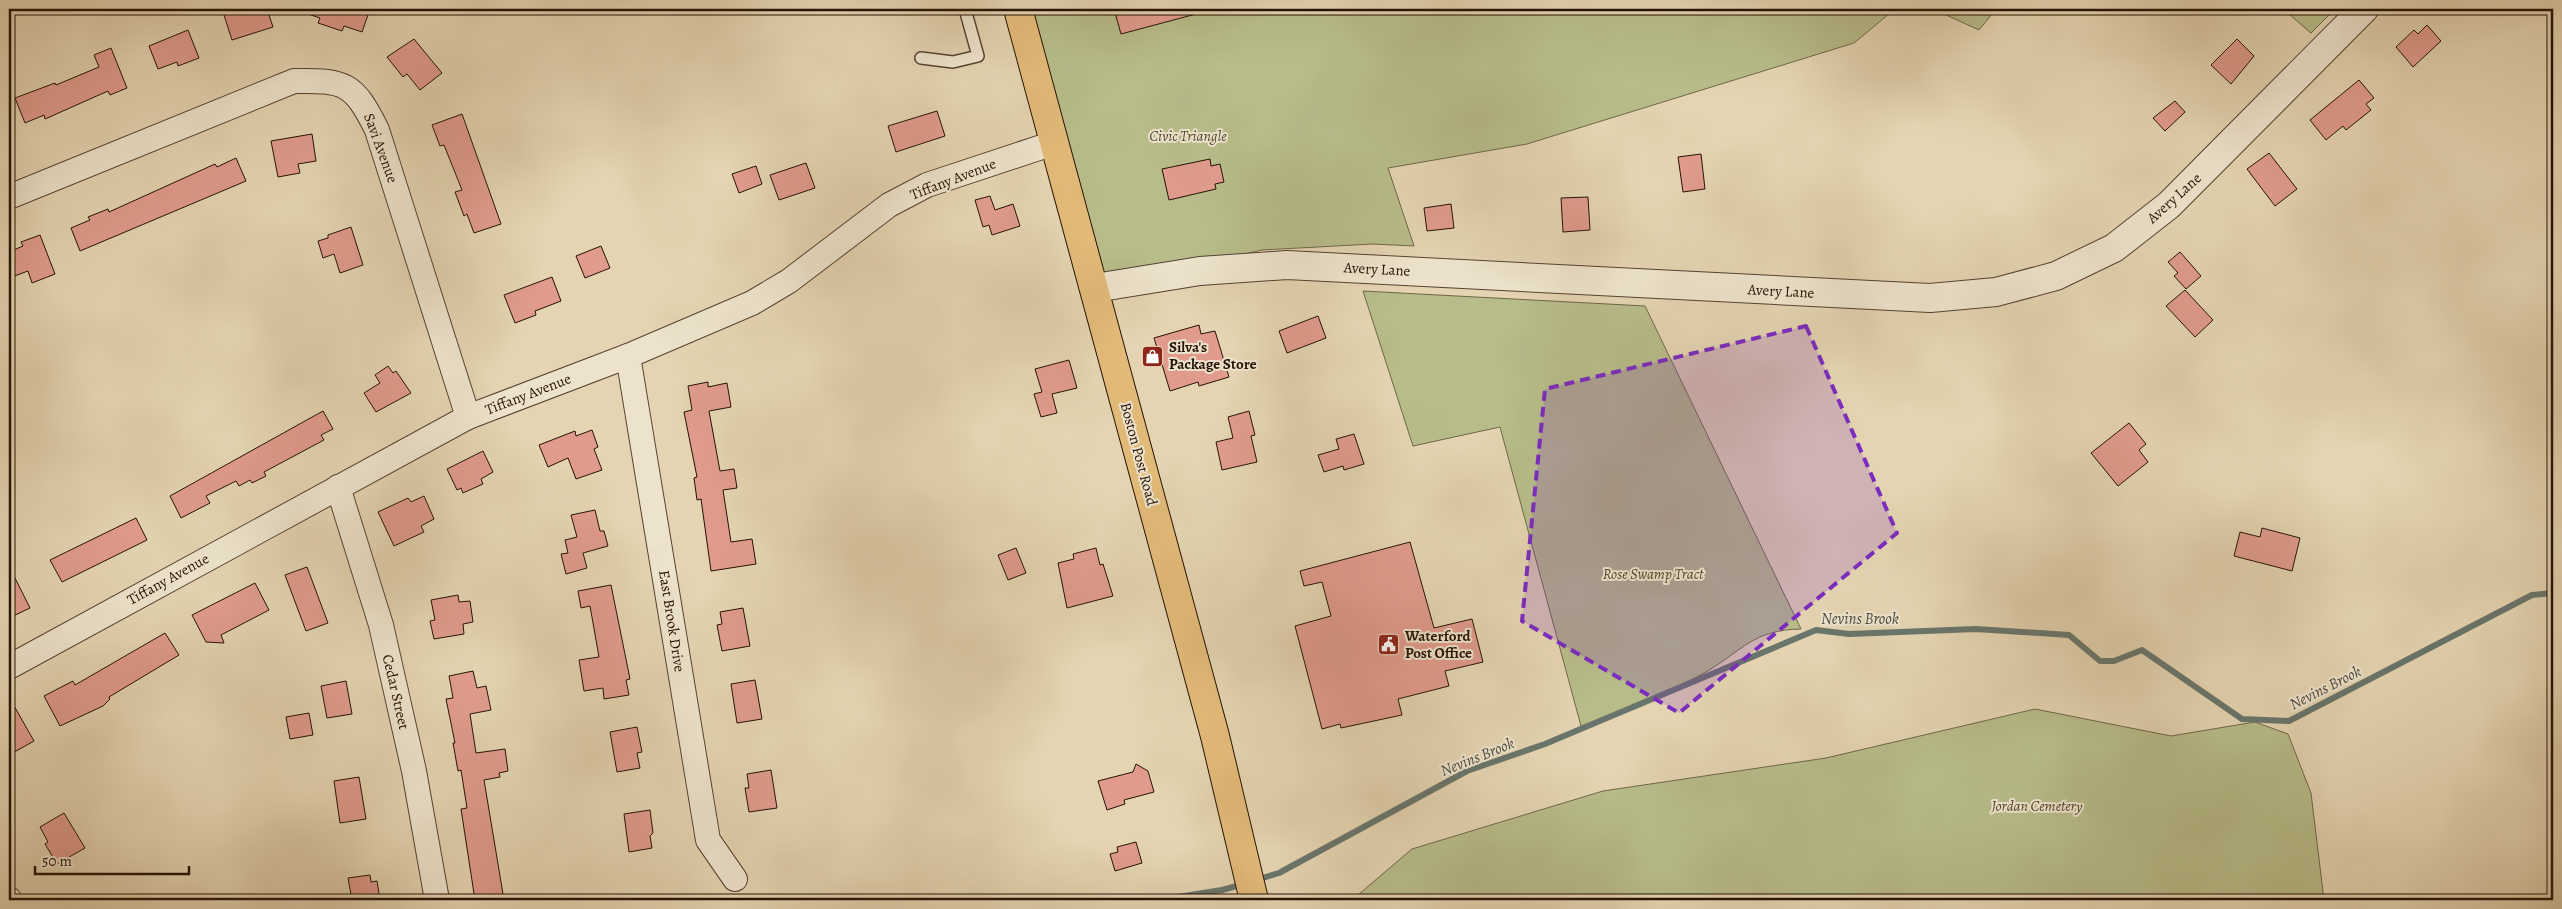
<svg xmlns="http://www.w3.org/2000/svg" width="2562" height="909" font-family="Alegreya,serif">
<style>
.green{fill:#b7bc89;stroke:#6e6748}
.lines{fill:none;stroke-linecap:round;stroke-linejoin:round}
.stream{stroke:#69756c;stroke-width:6}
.building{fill:#e09b8c;stroke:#251206}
.service-casing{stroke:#554231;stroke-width:14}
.minor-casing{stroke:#554231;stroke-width:26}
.tertiary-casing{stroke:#554231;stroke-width:30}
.primary-casing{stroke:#251206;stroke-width:30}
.service{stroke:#ede3cc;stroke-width:11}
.minor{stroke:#ede3cc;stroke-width:24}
.tertiary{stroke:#ede3cc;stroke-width:28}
.primary{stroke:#e2ba78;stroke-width:28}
.marked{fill:#7b2cbf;fill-opacity:0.2;stroke:#7b2cbf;stroke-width:4;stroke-dasharray:10 6;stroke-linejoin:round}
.labels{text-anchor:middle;stroke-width:4;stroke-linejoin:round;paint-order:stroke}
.park-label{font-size:15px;font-style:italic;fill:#51452d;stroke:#ede3cc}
.street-label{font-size:15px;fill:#251206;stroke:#ede3cc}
.poi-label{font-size:15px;font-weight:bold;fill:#251206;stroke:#ede3cc;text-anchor:start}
.water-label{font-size:16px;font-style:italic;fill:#4d4c42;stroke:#ede3cc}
</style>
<rect width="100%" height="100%" fill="#e4d4b1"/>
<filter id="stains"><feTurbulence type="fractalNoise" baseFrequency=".004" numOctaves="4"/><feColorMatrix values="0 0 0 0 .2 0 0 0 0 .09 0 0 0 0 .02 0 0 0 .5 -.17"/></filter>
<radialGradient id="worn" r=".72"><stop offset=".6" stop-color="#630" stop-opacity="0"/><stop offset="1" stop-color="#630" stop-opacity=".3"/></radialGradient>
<g class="green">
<polygon points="1024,9 1895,9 1854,43 1527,144 1388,168 1414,246 1373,244 1262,250 1095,288"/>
<polygon points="1933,9 1996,9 1979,30"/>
<polygon points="2283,9 2335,9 2311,33"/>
<path d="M1363,291L1645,306L1801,629C1753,630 1743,650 1706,672C1671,692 1631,706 1594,722L1581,726L1500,427L1413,446Z"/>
<polygon points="2035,709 2171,736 2255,722 2288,734 2311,793 2324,900 1352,900 1412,849 1603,791 1826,758"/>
</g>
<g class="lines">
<g class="stream">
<polyline points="1256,880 1279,873 1467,771 1545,744 1816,630 1849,634 1976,629 2069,635 2100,661 2114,661 2142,650 2242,719 2289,721 2532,595 2553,593"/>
<polyline points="1159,900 1222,890 1244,884"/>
</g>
</g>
<g class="building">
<polygon points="233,9 267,9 273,27 232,40 223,12"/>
<polygon points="303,9 370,9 362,32 344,26 342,31 318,23 320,18 302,12"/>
<polygon points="1114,9 1195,9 1196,14 1121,34"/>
<polygon points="2427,25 2441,41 2413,67 2396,47 2414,30 2418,34"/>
<polygon points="188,30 199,58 178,66 177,62 158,69 149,46"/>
<polygon points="414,39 442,73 420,90 407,74 403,77 387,57"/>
<polygon points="2237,39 2254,56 2231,84 2211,65"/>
<polygon points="111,48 127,88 110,95 108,91 45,119 44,115 25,123 15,98 55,83 56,85 99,67 94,55"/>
<polygon points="2359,80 2374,98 2366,104 2371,110 2346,130 2343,126 2326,140 2310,120"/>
<polygon points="2175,101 2185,112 2165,131 2153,118"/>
<polygon points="937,111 945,136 896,152 888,126"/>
<polygon points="462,114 501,224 474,233 467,214 464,216 455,192 462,190 444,145 440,146 432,125"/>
<polygon points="312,134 316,161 298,164 300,173 278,177 271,141"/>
<polygon points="2269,153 2297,189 2275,206 2247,169"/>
<polygon points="1701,154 1705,189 1683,192 1678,157"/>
<polygon points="236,158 246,181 80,251 71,228 90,220 88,217 108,209 109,212 215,164 217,167"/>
<polygon points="1210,159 1211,166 1220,164 1224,182 1215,184 1216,189 1169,200 1162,169"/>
<polygon points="806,163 815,188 779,200 770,175"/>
<polygon points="756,166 762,184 739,193 732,174"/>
<polygon points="990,196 995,210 1013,204 1020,226 992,235 989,225 983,227 975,200"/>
<polygon points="1588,197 1590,230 1563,232 1561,198"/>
<polygon points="1451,204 1454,228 1427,231 1424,208"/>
<polygon points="351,227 363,265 340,273 334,254 323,258 318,241 328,238 328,235"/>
<polygon points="40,235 55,274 32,283 28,271 9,278 9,252 23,246 21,242"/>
<polygon points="601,246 610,268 585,278 576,256"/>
<polygon points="2180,252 2201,276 2186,289 2174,276 2178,273 2168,262"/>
<polygon points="552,277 561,301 535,311 536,315 515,323 504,295"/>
<polygon points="2185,290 2213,320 2195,337 2166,306"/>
<polygon points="1318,316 1326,338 1287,353 1279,331"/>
<polygon points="1199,325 1201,334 1215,331 1229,377 1199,386 1198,382 1170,391 1154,338"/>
<polygon points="1069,360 1077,388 1052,394 1057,413 1041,417 1034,394 1042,392 1035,369"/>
<polygon points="388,366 393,373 396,371 411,393 376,412 364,393 380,383 375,375"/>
<polygon points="708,382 708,387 727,383 731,407 709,411 720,471 734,469 737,488 723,490 731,542 752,539 756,564 711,571 701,499 697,500 694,478 697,477 684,412 692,410 688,386"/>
<polygon points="323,411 333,429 321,435 324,440 264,472 266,476 252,483 250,480 239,486 236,481 206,496 210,503 181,518 170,496"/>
<polygon points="1249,411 1255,435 1251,436 1257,462 1222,470 1216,442 1233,438 1228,417"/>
<polygon points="2129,423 2146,444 2139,450 2148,462 2118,486 2091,453"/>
<polygon points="592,430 598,447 594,449 602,470 576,479 568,458 548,467 539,445 575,431 576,436"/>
<polygon points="1354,434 1364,464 1344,470 1343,466 1324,472 1318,455 1339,449 1336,439"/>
<polygon points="483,451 493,472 481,479 483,484 463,493 461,488 457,490 447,469"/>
<polygon points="424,496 434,519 421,526 424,532 394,546 378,512 408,498 411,502"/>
<polygon points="595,510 600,531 604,531 608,546 583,553 587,568 566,574 561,554 568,553 565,540 577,537 571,515"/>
<polygon points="136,518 147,540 62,582 50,560"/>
<polygon points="2262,528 2300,538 2292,571 2234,556 2240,532 2260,537"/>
<polygon points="1410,542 1434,628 1472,619 1483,662 1445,671 1449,686 1398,699 1402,715 1341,728 1340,724 1322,729 1295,626 1331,616 1322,582 1304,586 1300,571"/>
<polygon points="1016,548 1026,573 1008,580 998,555"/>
<polygon points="1096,548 1100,565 1103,564 1113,596 1067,608 1058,563 1074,559 1073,554"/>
<polygon points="9,566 30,608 9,618"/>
<polygon points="307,567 328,623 306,631 285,575"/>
<polygon points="255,583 269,610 221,635 224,643 206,642 192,615"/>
<polygon points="611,585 630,679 626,680 629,695 604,699 603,688 584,691 579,660 599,657 590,606 581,608 578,591"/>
<polygon points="458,595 459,602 470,601 473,622 463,624 464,634 434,639 430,621 435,620 431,600"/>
<polygon points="743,608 750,646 722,651 717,625 722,624 720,612"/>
<polygon points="165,633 179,655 109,697 110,699 103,706 60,726 44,696 73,681 75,685"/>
<polygon points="473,671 477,688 486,686 491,710 470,714 476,753 505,749 508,771 499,773 500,777 484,780 504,900 475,900 461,809 467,808 461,770 458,771 453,743 455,743 446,699 453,698 449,676"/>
<polygon points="755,680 762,719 737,723 731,684"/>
<polygon points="346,681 352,714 327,718 321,686"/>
<polygon points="9,697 34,741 9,755"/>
<polygon points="309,713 313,735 290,739 286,717"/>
<polygon points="637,727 642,752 637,753 640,768 617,772 610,732"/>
<polygon points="1136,764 1148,771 1154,792 1124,800 1125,804 1107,810 1098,781 1133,772"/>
<polygon points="771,770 777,808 749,812 745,788 749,788 747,774"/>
<polygon points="359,777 366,819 340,823 334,781"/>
<polygon points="650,810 653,833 650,836 652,848 629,852 624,814"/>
<polygon points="64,813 85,848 57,864 45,844 48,842 40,827"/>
<polygon points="1136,842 1142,863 1115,871 1110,854 1118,852 1117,847"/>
<polygon points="370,875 371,882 377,881 380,900 352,900 348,878"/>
</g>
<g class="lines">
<defs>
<polyline id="service" points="921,58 953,62 978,56 965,9"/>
<g id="minor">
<path d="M9,197L294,81C345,80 354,83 377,130L468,417"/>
<polyline points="628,356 708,840 735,879"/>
<polyline points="338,487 381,625 414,771 437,900"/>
<polyline points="9,667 468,417 628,356 752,303 789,281 889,205 927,185 1054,143"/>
<polyline points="9,899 9,900"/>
</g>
<polyline id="tertiary" points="1095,288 1200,271 1287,265 1930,298 1996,292 2056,276 2114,248 2169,205 2364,9"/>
<polyline id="primary" points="1018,9 1215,736 1254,900"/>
</defs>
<use href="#service" class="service-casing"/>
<use href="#minor" class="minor-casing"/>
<use href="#tertiary" class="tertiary-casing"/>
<use href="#primary" class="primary-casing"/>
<use href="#service" class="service"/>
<use href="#minor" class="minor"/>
<use href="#tertiary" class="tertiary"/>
<use href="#primary" class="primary"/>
</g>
<path class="marked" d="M1806,326L1897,533L1679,713L1522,621L1545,389Z"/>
<defs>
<symbol id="shop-square" viewBox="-11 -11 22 22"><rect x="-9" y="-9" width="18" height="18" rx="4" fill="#8f2418" stroke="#ede3cc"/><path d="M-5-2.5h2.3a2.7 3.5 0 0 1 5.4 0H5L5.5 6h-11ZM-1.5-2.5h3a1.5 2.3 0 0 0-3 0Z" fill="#fff"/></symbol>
<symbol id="civic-square" viewBox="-11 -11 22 22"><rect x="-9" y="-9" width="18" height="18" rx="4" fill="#8f2418" stroke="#ede3cc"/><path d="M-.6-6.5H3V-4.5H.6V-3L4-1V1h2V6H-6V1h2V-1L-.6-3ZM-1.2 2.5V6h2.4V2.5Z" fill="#fff"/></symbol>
</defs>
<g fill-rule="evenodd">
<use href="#shop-square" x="1140" y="344" width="25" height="25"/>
<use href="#civic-square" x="1376" y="632" width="25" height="25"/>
</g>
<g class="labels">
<g class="park-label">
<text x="1188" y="141">Civic Triangle</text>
<text x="1653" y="579">Rose Swamp Tract</text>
<text x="2037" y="811">Jordan Cemetery</text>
</g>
<g class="street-label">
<text transform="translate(381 148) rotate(70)" y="5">Savi Avenue</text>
<text transform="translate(953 179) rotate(-21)" y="5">Tiffany Avenue</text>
<text transform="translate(2174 198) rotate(-42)" y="5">Avery Lane</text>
<text transform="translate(1377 269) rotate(3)" y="5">Avery Lane</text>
<text transform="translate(1781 291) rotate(3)" y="5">Avery Lane</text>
<text transform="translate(528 394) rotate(-21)" y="5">Tiffany Avenue</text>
<text transform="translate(1139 454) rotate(75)" y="5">Boston Post Road</text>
<text transform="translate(168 579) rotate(-29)" y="5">Tiffany Avenue</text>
<text transform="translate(672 621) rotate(81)" y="5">East Brook Drive</text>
<text transform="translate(396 692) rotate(77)" y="5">Cedar Street</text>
</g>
<g class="poi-label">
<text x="1169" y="352">Silva's<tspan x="1169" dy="17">Package Store</tspan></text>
<text x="1405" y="641">Waterford<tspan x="1405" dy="17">Post Office</tspan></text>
</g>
<g class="water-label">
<text x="1860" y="624">Nevins Brook</text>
<text transform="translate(2325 687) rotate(-27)" y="6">Nevins Brook</text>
<text transform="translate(1477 756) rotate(-22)" y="6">Nevins Brook</text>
</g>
</g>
<rect width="2562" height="909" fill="none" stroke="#e4d4b1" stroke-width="30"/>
<rect x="10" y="10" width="2542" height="889" fill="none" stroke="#251206" stroke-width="2.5"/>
<rect x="15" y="15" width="2532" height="879" fill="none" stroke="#251206"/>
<path d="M35 866v8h154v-8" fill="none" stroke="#251206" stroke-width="2.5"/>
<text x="42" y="866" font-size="15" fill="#251206" stroke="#ede3cc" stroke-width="4" paint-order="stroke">50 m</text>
<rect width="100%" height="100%" filter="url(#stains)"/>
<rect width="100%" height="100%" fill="url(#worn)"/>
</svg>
